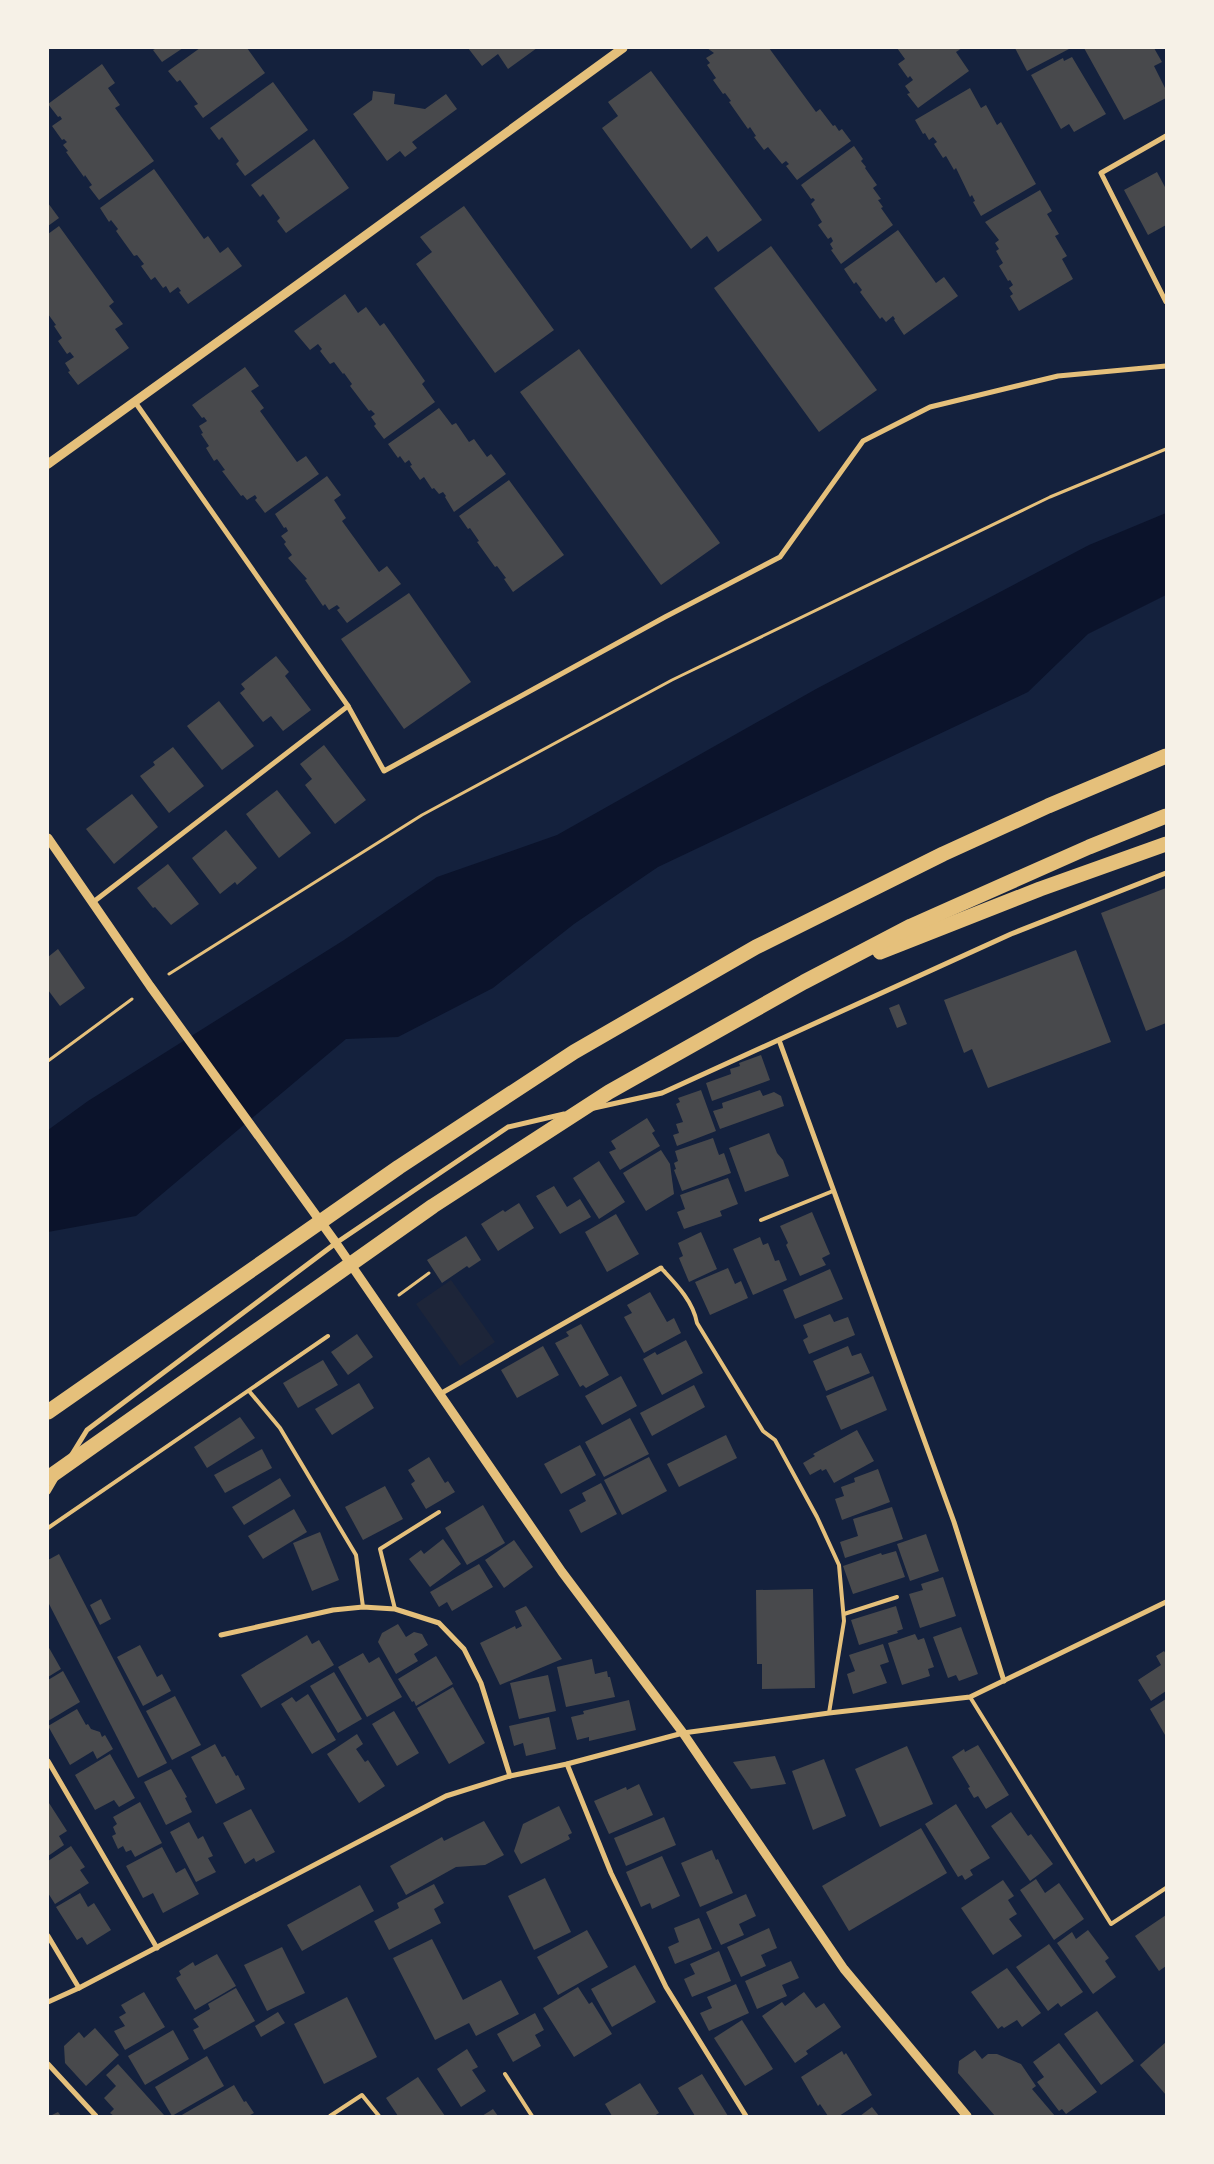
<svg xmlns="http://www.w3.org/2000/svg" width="1214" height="2164" font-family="'PT Serif',serif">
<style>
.green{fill:#1d2539}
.water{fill:#0b132b}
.building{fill:#48494c}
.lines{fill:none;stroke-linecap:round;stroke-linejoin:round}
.path{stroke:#e5c07b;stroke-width:3}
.service{stroke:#e5c07b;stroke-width:4}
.minor{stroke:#e5c07b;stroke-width:5}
.tertiary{stroke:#e5c07b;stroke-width:9}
.motorway{stroke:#e5c07b;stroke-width:15}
</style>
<rect width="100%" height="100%" fill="#14213d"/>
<polygon class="green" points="451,1280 495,1342 460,1366 416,1304"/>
<polygon class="water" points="1166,513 1166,595 1088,634 1028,692 658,867 574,924 493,988 398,1037 346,1039 136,1216 48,1232 48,1130 88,1101 344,940 437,877 557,835 816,689 1089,545"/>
<g class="building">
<polygon points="157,48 183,48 162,62 153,50"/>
<polygon points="200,48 247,48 265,73 203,118 194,106 198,104 180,80 177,82 168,71"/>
<polygon points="468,48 537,48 508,69 498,54 482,66"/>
<polygon points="707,48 769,48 816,112 820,109 833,126 835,125 839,131 842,129 851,141 797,180 786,166 789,164 786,161 782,164 768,147 764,150 754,137 756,136 750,127 748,129 729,102 731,101 725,93 723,94 713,80 716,78 707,65 710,63 706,58 714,53"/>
<polygon points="897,48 962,48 956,52 969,71 918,108 907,94 910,93 905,86 913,80 910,76 908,78 898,64 905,59"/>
<polygon points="1015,48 1068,48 1069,49 1027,71"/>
<polygon points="1084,48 1154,48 1162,62 1154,66 1166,90 1166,98 1124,120"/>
<polygon points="1072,57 1106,114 1074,132 1069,124 1061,129 1031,75 1063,58 1064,61"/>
<polygon points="102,64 115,83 108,88 120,105 115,108 154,161 99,200 89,187 92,185 85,175 84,177 66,152 68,151 63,145 67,142 64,139 62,140 52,126 62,119 60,116 58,117 48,104"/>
<polygon points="651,71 762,220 718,252 707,236 691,249 602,128 618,116 608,102"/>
<polygon points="273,82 308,130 245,176 236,164 239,161 222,137 219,140 210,128"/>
<polygon points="970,88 981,108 986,105 997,125 1001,122 1036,184 981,216 973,202 975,201 972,195 970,197 956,168 954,170 946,156 943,158 934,144 937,142 933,137 929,140 925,133 923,134 915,120"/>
<polygon points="373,91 395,94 394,104 425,109 446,94 457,109 412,142 417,148 405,157 400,151 387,161 353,114 372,100"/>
<polygon points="314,139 349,188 286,233 277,221 280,218 263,194 260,197 251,185"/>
<polygon points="854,146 863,159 861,161 866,167 865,168 877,185 873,188 881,199 878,200 883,207 881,208 893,225 841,264 831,250 833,249 830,244 833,241 831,237 828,239 818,225 822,222 811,204 815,200 813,198 811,199 801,185"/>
<polygon points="154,169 204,239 208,236 220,253 228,247 242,266 188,304 179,292 181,291 178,287 170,293 166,286 163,288 155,277 151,280 141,266 144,264 137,255 134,256 116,231 118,229 111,220 109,222 100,208"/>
<polygon points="1157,172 1166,189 1166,225 1148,235 1124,190"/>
<polygon points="1040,190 1052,211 1047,214 1059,234 1055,236 1067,256 1062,259 1073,279 1019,311 1010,296 1013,294 1009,288 1013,285 1010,280 1008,281 999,266 1003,263 996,251 999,249 995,243 999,240 985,222"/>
<polygon points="48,203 59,218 48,226"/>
<polygon points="464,206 554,330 495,373 416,264 432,252 420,237"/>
<polygon points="59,226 114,302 109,306 123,324 115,329 129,348 78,385 68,372 70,371 65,363 74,357 70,352 67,354 58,341 62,338 54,326 56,325 48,314 48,234"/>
<polygon points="898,230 936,283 944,277 958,296 904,335 894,320 895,319 893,316 886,322 882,317 880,319 860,292 862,290 856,282 854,284 844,269"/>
<polygon points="771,246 877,390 819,432 714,288"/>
<polygon points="345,294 358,313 366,307 380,326 384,323 425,381 422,384 435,402 384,439 374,426 376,424 371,417 375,414 371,410 369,411 350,386 352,384 344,373 343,374 334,362 330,364 320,351 322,349 318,344 310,350 294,331"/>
<polygon points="579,349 720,543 661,585 520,392"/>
<polygon points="245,367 259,386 251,391 264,408 260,411 297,462 306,456 319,474 265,513 255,500 257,498 255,495 247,500 243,495 241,496 222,471 225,470 217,459 214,461 206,448 209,446 201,434 203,433 199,426 207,421 204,417 202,418 192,405"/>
<polygon points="439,408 452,425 456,423 469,442 474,439 487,457 491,454 506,474 454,512 445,497 446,496 443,492 439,494 434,488 432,489 424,477 420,480 410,466 412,465 409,460 405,463 400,456 398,458 388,444"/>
<polygon points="327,476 341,495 334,500 346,518 342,521 379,572 387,566 401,584 347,623 337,610 340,608 337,605 329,610 325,604 323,606 305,580 307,579 288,558 292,555 284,544 286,542 281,536 288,531 286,527 284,528 275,514"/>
<polygon points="509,480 564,555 513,592 504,579 506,578 497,566 495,567 477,542 479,541 470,528 468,529 459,516"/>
<polygon points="409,593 471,682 404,729 341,639"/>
<polygon points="276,656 289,672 285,676 311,710 283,731 271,716 263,722 240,693 245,689 241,684"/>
<polygon points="219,701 254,746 222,770 187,726"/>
<polygon points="324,745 366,800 335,824 305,785 312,779 300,764"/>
<polygon points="173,747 204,786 169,813 140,776 155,765 153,762"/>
<polygon points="277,790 311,833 279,858 246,814"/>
<polygon points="132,794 158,827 114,864 86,829"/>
<polygon points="226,830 257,868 237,885 235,882 220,894 192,858"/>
<polygon points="168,864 199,904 171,925 155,907 153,908 137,888"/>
<polygon points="1166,888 1166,1023 1146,1031 1101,913"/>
<polygon points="58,949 85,988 60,1006 48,990 48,957"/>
<polygon points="1076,950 1111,1042 988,1088 972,1049 964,1053 944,1000"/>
<polygon points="899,1004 907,1024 897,1028 889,1008"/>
<polygon points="761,1055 770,1080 712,1101 706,1083 731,1074 730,1069 740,1066 739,1063"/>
<polygon points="701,1090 716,1131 677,1146 673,1135 679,1133 676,1124 683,1122 676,1104 680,1102 678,1098"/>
<polygon points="760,1090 763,1096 774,1092 781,1096 784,1106 720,1129 713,1111 723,1108 722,1103"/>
<polygon points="647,1118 655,1131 652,1133 660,1146 620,1170 609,1152 616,1149 611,1141"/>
<polygon points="769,1133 777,1153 783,1160 789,1176 745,1192 729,1148"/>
<polygon points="713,1138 719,1155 724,1153 731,1173 682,1191 674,1170 676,1169 674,1163 678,1161 675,1151"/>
<polygon points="661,1150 670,1164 674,1194 646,1211 623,1173"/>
<polygon points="599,1161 625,1202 599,1219 573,1178"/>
<polygon points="728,1178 738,1204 720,1211 722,1216 684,1229 677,1212 685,1209 680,1195"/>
<polygon points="554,1186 567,1207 580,1199 591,1217 560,1234 536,1196"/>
<polygon points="519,1203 534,1228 498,1251 481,1224 503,1210 505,1212"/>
<polygon points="812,1212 830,1254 822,1258 826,1265 800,1276 786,1245 788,1243 780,1226"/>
<polygon points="616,1214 639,1254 607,1272 585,1232"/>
<polygon points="701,1232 717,1269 689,1282 679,1258 683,1256 678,1243"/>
<polygon points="466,1236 481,1260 469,1268 467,1266 442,1283 427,1260"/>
<polygon points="760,1237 763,1245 768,1243 775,1261 779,1260 787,1280 753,1295 733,1249"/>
<polygon points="728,1268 735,1284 741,1281 748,1298 710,1315 695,1282"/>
<polygon points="830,1269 843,1299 795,1319 783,1290"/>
<polygon points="650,1292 667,1322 674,1318 681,1333 644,1353 624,1317 632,1313 627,1305"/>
<polygon points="830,1314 834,1322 848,1317 855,1335 809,1354 803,1340 808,1337 803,1325"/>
<polygon points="581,1324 609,1375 586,1388 583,1385 580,1387 555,1343 569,1336 566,1332"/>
<polygon points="357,1334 373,1357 348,1375 331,1352"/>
<polygon points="686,1340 703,1373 662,1395 643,1359 655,1352 657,1355"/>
<polygon points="543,1346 559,1375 517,1398 501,1370"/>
<polygon points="848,1346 852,1356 861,1353 870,1373 826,1391 813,1361"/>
<polygon points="323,1360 338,1385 298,1408 283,1383"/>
<polygon points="621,1376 637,1406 602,1425 585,1396"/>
<polygon points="873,1376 887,1410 841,1430 826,1396"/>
<polygon points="359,1383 374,1408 332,1435 315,1409"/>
<polygon points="694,1385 705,1407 652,1436 640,1413"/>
<polygon points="240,1417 255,1438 207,1468 194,1447"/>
<polygon points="630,1418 649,1454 604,1477 585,1442"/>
<polygon points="857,1430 874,1461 834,1483 826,1469 822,1471 821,1469 810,1475 803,1463 815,1456 813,1454"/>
<polygon points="726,1435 737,1458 679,1487 667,1464"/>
<polygon points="580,1445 596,1475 561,1494 544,1464"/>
<polygon points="262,1449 272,1468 225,1493 214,1475"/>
<polygon points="429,1457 445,1483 448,1481 455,1492 426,1509 411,1484 415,1481 408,1470"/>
<polygon points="649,1457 667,1491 622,1515 604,1480"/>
<polygon points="878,1469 890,1502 842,1520 835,1499 844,1496 841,1487 855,1482 854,1478"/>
<polygon points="280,1478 291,1496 244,1525 232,1507"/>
<polygon points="601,1483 617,1514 581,1533 569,1510 586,1501 582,1493"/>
<polygon points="385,1486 403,1519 363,1540 345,1507"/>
<polygon points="483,1505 505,1543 467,1565 445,1528"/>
<polygon points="892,1507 903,1539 845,1558 840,1542 858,1536 853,1519"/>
<polygon points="294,1509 307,1532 263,1559 248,1536"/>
<polygon points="320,1532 339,1580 312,1591 293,1543"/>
<polygon points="926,1534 939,1571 910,1581 897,1544"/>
<polygon points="443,1539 461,1564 430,1587 409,1559 421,1550 424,1554"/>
<polygon points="514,1540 533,1567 504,1588 485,1560"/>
<polygon points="896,1551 905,1577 853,1594 843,1566 881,1553 882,1555"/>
<polygon points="59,1554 167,1763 138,1778 48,1602 48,1560"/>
<polygon points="479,1564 493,1587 452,1611 447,1602 439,1607 430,1592"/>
<polygon points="943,1577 956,1616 920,1628 909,1594 923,1590 921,1584"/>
<polygon points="813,1589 815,1688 762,1689 762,1664 757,1664 756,1590"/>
<polygon points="101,1599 111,1619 100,1625 90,1605"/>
<polygon points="526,1606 562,1659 500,1685 480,1643 515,1626 516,1629 522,1626 515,1611"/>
<polygon points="896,1606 903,1629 897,1631 898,1633 859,1645 851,1620"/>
<polygon points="398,1624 406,1637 414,1632 422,1634 428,1645 414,1654 418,1661 396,1674 378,1642 382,1633"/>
<polygon points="961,1627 978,1674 959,1681 956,1675 948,1678 933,1637"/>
<polygon points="915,1634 918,1640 924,1638 934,1667 928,1669 930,1676 902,1685 888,1643"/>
<polygon points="307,1635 312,1644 319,1640 334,1665 261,1708 241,1675"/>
<polygon points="883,1644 889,1662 880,1665 887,1683 853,1694 847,1674 855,1671 849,1655"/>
<polygon points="140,1645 157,1677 162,1674 171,1691 143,1706 117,1657"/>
<polygon points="48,1646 61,1669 48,1677"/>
<polygon points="1164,1651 1166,1654 1166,1691 1151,1701 1138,1680 1161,1665 1156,1656"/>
<polygon points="363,1653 369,1663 379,1657 402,1697 367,1717 338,1667"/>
<polygon points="436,1656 453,1684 416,1706 414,1701 412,1702 398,1679"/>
<polygon points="592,1659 595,1674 607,1671 608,1677 610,1677 615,1697 566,1707 557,1667"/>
<polygon points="63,1671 80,1702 48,1721 48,1680"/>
<polygon points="334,1672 362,1719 338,1733 310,1686"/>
<polygon points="548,1675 556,1711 519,1719 510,1683"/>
<polygon points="453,1687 485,1743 449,1764 417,1708"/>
<polygon points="308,1694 336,1740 312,1754 281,1704 292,1697 296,1702"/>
<polygon points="175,1696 201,1745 172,1760 146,1711"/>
<polygon points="1166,1699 1166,1734 1165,1735 1150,1709"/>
<polygon points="629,1700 636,1730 589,1741 589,1737 577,1740 571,1717 584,1714 583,1711"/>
<polygon points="77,1709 86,1725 88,1724 91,1729 100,1732 102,1737 105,1735 113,1749 97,1759 93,1751 70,1765 48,1726"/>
<polygon points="394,1711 419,1753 397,1766 372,1724"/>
<polygon points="549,1717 556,1749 526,1756 523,1743 514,1746 509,1726"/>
<polygon points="357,1734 363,1744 356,1749 365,1762 368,1760 385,1786 359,1803 327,1754"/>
<polygon points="215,1744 222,1757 225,1756 236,1776 238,1775 245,1789 216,1804 191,1757"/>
<polygon points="978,1745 1009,1795 986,1809 978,1796 974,1798 968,1788 970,1787 952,1757 964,1749 965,1752"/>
<polygon points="907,1746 933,1804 880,1827 855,1769"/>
<polygon points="110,1754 135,1798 119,1807 114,1800 95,1810 75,1775"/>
<polygon points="775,1756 786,1784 751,1789 733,1762"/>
<polygon points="824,1759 846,1816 813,1830 792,1771"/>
<polygon points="171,1769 187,1797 185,1798 192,1812 166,1825 144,1782"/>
<polygon points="639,1784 653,1815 609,1834 594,1801 626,1787 627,1790"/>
<polygon points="140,1802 162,1843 135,1857 131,1850 126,1852 123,1846 118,1849 112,1836 116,1834 113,1827 117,1824 113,1817"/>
<polygon points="49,1803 67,1831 59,1836 64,1845 48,1856"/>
<polygon points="956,1804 990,1858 970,1870 973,1875 965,1880 962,1875 958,1877 925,1824"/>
<polygon points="559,1806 572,1833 568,1835 570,1839 521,1864 514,1851 523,1824"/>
<polygon points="251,1809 275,1852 256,1862 254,1858 245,1864 223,1823"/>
<polygon points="1011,1812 1028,1836 1031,1834 1053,1864 1030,1881 991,1826"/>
<polygon points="664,1817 676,1845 626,1866 614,1838"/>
<polygon points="484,1821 504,1855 485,1865 456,1867 406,1895 390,1866 442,1837 444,1841"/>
<polygon points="189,1822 198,1839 203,1836 213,1856 208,1858 216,1872 196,1882 170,1832"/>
<polygon points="921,1828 947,1873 849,1931 822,1886"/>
<polygon points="71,1846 85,1867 80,1870 89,1883 55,1904 48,1893 48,1861"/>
<polygon points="162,1847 176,1873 185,1868 199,1894 163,1913 153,1893 143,1898 126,1866"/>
<polygon points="712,1850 716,1860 718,1859 733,1893 700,1907 681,1863"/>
<polygon points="662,1856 680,1896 652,1909 650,1903 641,1907 626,1872"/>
<polygon points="545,1878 571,1932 534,1950 508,1896"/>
<polygon points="1036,1879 1045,1893 1059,1883 1084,1919 1054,1940 1020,1890"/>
<polygon points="1003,1880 1014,1896 1008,1900 1017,1914 1009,1919 1022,1936 993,1955 961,1908"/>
<polygon points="434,1884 444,1903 434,1909 441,1923 389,1950 374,1921 399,1908 397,1903"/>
<polygon points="360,1885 374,1911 302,1951 287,1925"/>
<polygon points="80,1893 88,1907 94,1903 111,1930 87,1945 82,1937 77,1940 56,1907"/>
<polygon points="746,1894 756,1916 739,1924 744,1935 721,1945 706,1912"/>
<polygon points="1166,1915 1166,1966 1159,1971 1135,1936"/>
<polygon points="699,1918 712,1949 675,1964 668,1947 679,1942 674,1928"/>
<polygon points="769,1928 777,1948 761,1955 766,1966 741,1977 727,1947"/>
<polygon points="587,1930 608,1967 558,1995 537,1957"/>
<polygon points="1088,1930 1109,1958 1105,1961 1116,1977 1093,1994 1057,1943 1072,1932 1076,1939"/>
<polygon points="432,1939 463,2000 501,1980 519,2014 476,2036 469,2023 435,2040 393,1958"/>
<polygon points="1049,1944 1083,1992 1061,2007 1058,2003 1048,2011 1016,1967"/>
<polygon points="282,1947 305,1993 267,2011 244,1965"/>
<polygon points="719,1951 731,1981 692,1997 684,1979 695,1974 690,1964"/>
<polygon points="217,1954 236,1986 195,2010 176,1978 181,1975 179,1971 193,1962 195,1966"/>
<polygon points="791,1961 799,1978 782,1985 787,1996 757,2009 745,1981"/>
<polygon points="635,1965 656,2002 612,2027 591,1989"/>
<polygon points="1007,1968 1041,2013 1022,2027 1017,2020 1004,2028 1002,2026 998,2029 971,1992"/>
<polygon points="736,1984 749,2013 709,2031 700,2013 712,2008 707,1997"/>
<polygon points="578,1987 589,2004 592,2002 612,2034 574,2057 543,2008"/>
<polygon points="236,1988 255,2021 204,2050 193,2030 199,2027 193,2019 210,2009 208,2004"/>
<polygon points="144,1992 165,2027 125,2050 114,2031 125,2026 119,2017 126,2013 121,2005"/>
<polygon points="804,1992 816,2008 824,2003 841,2027 806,2051 808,2054 795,2063 762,2016 782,2002 785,2006"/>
<polygon points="347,1997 377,2057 324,2084 294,2024"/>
<polygon points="1097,2011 1134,2061 1101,2085 1064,2034"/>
<polygon points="278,2012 285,2023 261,2037 255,2026"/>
<polygon points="535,2013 544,2030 535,2035 541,2046 513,2062 497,2034"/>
<polygon points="742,2020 773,2069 745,2086 714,2038"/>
<polygon points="95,2028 119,2055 86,2086 65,2063 64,2046 79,2032 84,2038"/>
<polygon points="173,2030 189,2059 145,2085 128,2056"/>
<polygon points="1166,2042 1166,2095 1140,2065"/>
<polygon points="1059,2043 1097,2092 1066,2114 1062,2109 1059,2111 1037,2082 1044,2077 1033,2062"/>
<polygon points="467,2049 478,2067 472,2070 486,2091 461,2107 437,2069"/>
<polygon points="975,2050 982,2059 988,2054 997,2054 1021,2064 1036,2086 1032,2089 1055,2116 995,2116 958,2073 959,2061"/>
<polygon points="842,2051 844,2055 846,2053 872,2095 839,2116 828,2116 820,2104 818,2106 801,2077"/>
<polygon points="207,2056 224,2086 172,2116 155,2087"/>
<polygon points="118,2064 164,2115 162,2116 114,2116 110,2113 114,2109 104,2098 116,2086 106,2075"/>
<polygon points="702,2074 728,2116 695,2116 678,2088"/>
<polygon points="418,2077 445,2116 398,2116 386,2098"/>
<polygon points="640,2083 659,2113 654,2116 612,2116 605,2104"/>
<polygon points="234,2085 244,2102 246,2101 254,2113 248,2116 180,2116"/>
<polygon points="872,2107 879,2116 860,2116"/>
<polygon points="493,2109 498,2116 482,2116"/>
<polygon points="58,2112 61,2116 50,2116"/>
</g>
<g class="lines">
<g class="path">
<polyline points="169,974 422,815 672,680 1050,497 1166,449"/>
<polyline points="48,1061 132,999"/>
<polyline points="399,1295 429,1273"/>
</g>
<g class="service">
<polyline points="761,1220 833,1191"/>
<path d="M661,1268C676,1284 693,1301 697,1323L763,1431L775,1440L817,1517L839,1565L844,1621L829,1713"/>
<polyline points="249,1391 280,1428 356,1555 363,1607"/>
<polyline points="48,1528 328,1336"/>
<polyline points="395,1609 380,1549 439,1512"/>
<polyline points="844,1614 897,1597"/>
<polyline points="970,1697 1111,1924 1166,1888"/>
<polyline points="505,2074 532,2116"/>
<polyline points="330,2116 362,2095 379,2116"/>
</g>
<g class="minor">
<polyline points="1166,136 1101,173 1166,302"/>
<polyline points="135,402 348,706 384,771 665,617 780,557 863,441 930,407 1058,376 1166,366"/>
<polyline points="92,903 348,706"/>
<polyline points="779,1040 954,1522 1004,1681"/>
<polyline points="594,1108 662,1093 1011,934 1166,873"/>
<polyline points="440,1394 661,1268"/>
<polyline points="71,1456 87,1430 336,1243 508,1127 564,1114"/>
<polyline points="48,1492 55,1480"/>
<polyline points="221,1635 333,1610 363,1607 395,1609 439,1623 464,1649 481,1683 510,1776"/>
<polyline points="48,1761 157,1948"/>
<polyline points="567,1764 611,1873 666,1987 746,2116"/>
<polyline points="48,1936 79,1988"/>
<polyline points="48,2002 79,1988 446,1796 510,1776 567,1764 683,1733 829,1713 970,1697 1166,1602"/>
<polyline points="48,2064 96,2116"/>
</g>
<g class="tertiary">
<polyline points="48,464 311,275 623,48"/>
<polyline points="48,838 150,986 336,1243 562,1572 683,1733 844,1969 967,2116"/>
</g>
<g class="motorway">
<polyline points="880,952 1040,889 1166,844"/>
<polyline points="48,1412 399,1167 574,1052 756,947 943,854 1048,806 1166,756"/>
<polyline points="48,1478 433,1206 609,1092 804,982 911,926 1089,847 1166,816"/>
</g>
</g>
<rect width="1214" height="2164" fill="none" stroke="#f6f1e7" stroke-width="98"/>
</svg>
